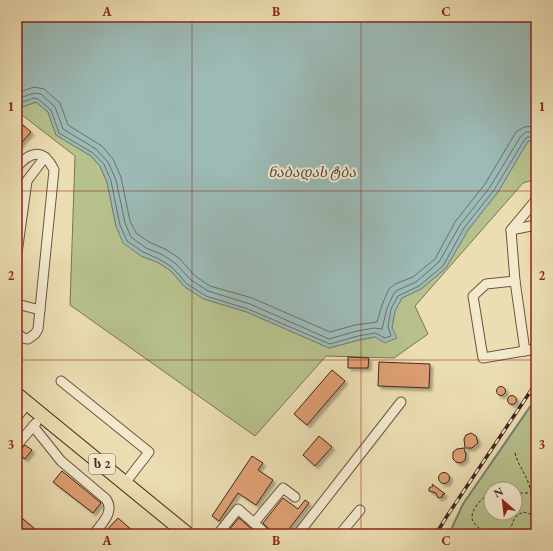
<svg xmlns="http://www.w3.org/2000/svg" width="553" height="551" font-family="'EB Garamond','Noto Serif Georgian',serif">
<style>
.green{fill:#b7c18d;stroke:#7a7455;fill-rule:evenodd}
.water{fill:#9cbab6;stroke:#767f79}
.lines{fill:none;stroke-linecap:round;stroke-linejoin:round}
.shore{stroke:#6d706a;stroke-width:1}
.stream{stroke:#767f79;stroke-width:2}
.building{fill:#de9f73;stroke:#3e261d;filter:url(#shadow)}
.minor-casing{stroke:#6a5442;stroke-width:11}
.highway-casing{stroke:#3e261d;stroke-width:16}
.path{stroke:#3e261d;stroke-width:1;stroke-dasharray:3 2;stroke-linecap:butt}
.minor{stroke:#f3eace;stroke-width:9}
.highway{stroke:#ecdeb3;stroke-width:14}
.rail-casing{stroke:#3e261d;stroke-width:3.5}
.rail{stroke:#f3eace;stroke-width:2;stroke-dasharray:6;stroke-linecap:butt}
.grid{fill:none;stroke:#8f2418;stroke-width:1;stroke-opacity:0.55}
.labels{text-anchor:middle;stroke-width:4;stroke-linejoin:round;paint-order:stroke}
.shield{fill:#f3eace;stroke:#746152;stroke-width:1}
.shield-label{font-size:12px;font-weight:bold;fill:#3e261d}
.water-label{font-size:14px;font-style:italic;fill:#564b43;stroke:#f3eace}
.neatline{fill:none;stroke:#8f2418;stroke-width:1.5}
.grid-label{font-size:13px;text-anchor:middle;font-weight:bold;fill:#8f2418}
</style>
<defs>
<filter id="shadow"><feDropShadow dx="3" dy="3" stdDeviation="1" flood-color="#0004"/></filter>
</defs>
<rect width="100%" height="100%" fill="#ecdeb3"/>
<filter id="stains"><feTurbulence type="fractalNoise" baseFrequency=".005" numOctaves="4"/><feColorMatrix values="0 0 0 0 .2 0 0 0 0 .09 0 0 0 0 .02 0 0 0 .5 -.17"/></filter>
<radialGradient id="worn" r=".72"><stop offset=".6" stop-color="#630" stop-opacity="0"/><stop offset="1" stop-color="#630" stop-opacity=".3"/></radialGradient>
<g class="green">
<polygon points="36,102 48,112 56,135 91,156 100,166 107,182 116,226 141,256 157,262 170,270 185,287 204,299 247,312 329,348 359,340 375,337 392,327 395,311 402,298 421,289 446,268 468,230 498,192 528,141 536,140 536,179 523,183 415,306 428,334 394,358 326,356 255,436 70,305 75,156 17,111 17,109"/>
<path d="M536,398V516L531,534H449L463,504ZM491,489H515V513H491Z"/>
</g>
<polygon class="water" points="17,17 536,17 536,140 528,141 498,192 468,230 446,268 421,289 402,298 395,311 392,327 397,338 385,343 375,337 359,340 329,348 247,312 204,299 185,287 170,270 157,262 141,256 123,243 116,226 107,182 100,166 91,156 56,135 48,112 36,102 17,109"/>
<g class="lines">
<g class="shore">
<polyline points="17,93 34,87 44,89 60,103 68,125 102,146 113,159 121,177 130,221 136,233 149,242 165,249 179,258 195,276 210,286 252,298 330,332 355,325 377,322 382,305 389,289 395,284 413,277 435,259 455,222 485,184 516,132 524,127 536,126"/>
<polyline points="17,99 34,93 41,94 55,107 63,129 96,149 108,162 116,180 125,223 131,237 146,248 161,254 175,263 191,280 208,291 250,304 329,339 357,331 374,328 382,329 387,308 394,293 398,290 416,282 439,262 460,225 490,187 521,136 526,132 536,132"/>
<polyline points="17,104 34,98 38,99 51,110 59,133 93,153 104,164 111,181 120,225 127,241 143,252 159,259 172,267 187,284 206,296 248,309 330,344 358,336 375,333 385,338 391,336 388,326 391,309 398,296 419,286 443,266 464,228 494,190 525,139 528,137 536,137"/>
</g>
<polyline class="stream" points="449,534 463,504 536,398"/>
</g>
<g class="building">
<polygon points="17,120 31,132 17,148"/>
<polygon points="348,357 369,358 368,368 348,368"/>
<polygon points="379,362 430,364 429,388 378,386"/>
<polygon points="332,370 345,381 307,425 294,414"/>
<circle cx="501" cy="391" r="4.5"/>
<circle cx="512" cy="400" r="4.5"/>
<polygon points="471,433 476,436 478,443 472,448 465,448 464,439 466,435"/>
<polygon points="319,436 332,447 315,466 303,455"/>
<polygon points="25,445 32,450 25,459 17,453 17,451 21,449"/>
<polygon points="464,448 466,455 465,460 461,463 456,462 453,459 453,452 457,449"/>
<polygon points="252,456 263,463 258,470 273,480 256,505 238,493 219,521 212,516"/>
<polygon points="62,471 101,503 93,513 53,482"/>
<circle cx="444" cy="478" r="5.5"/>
<polygon points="432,484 445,494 443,494 442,497 438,498 436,493 429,491 429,488 433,486"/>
<polygon points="283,498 298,509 305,500 309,503 285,534 273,534 270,530 263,523"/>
<polygon points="17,514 41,534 17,534"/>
<polygon points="118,518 136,534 103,534"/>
<polygon points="239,518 255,532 253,534 232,534 228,531"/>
</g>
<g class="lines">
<defs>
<g id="minor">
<path d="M17,167C31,150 44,149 54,170L38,329L35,334L28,339L23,338L17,333"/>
<polyline points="17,194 45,157"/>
<polyline points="511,230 536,225"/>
<polyline points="17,253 27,181"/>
<polyline points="515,281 486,284 473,296 483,358 536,349"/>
<polyline points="17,304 40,310"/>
<polyline points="525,351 515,281 511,230 536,200"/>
<polyline points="61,381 149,452 125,483"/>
<polyline points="17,417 27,404"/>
<path d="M33,426L61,461L106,499C115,512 102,523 94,534"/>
<polyline points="17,445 36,423"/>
<polyline points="254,523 266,534"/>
<polyline points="218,534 238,509 254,523 283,488 295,497"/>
<polyline points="298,534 401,402"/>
<polyline points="340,534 360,510"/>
</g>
<polyline id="highway" points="17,395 187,534"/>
</defs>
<use href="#minor" class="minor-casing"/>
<use href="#highway" class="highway-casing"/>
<g class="path">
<path d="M515,453C518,465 526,474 529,485C533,496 532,507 536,517"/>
<polyline points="515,493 530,493"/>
<path d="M488,534C483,531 473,525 472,518C471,510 483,495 491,494"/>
<polyline points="505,534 512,525 515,517 523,512 534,515"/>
</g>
<use href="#minor" class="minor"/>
<use href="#highway" class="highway"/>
<defs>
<polyline id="rail" points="436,534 447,516 536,383"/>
</defs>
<use href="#rail" class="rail-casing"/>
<use href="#rail" class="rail"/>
</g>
<path class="grid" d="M192,17V534M361,17V534M17,191H536M17,360H536"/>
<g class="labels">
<rect class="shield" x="89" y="454" width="26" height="20" rx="3"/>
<g class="shield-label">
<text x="102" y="468">ს 2</text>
</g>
<g class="water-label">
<text x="312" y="177">ნაბადას ტბა</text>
</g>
</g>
<rect width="553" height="551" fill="none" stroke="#ecdeb3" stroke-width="44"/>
<g transform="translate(503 501) rotate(332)"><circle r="19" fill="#f3eace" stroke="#ab9c87"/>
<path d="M0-3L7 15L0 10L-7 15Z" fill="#8f2418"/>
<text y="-6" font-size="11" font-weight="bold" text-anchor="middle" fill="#3e261d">N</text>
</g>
<rect x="22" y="22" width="509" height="507" class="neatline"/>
<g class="grid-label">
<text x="107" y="16">A</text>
<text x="276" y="16">B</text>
<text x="446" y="16">C</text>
<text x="11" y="111">1</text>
<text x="542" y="111">1</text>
<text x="11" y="280">2</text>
<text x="542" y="280">2</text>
<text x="11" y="449">3</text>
<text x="542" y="449">3</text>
<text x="107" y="545">A</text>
<text x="276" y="545">B</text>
<text x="446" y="545">C</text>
</g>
<rect width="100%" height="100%" filter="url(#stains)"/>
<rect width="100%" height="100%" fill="url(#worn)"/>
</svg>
